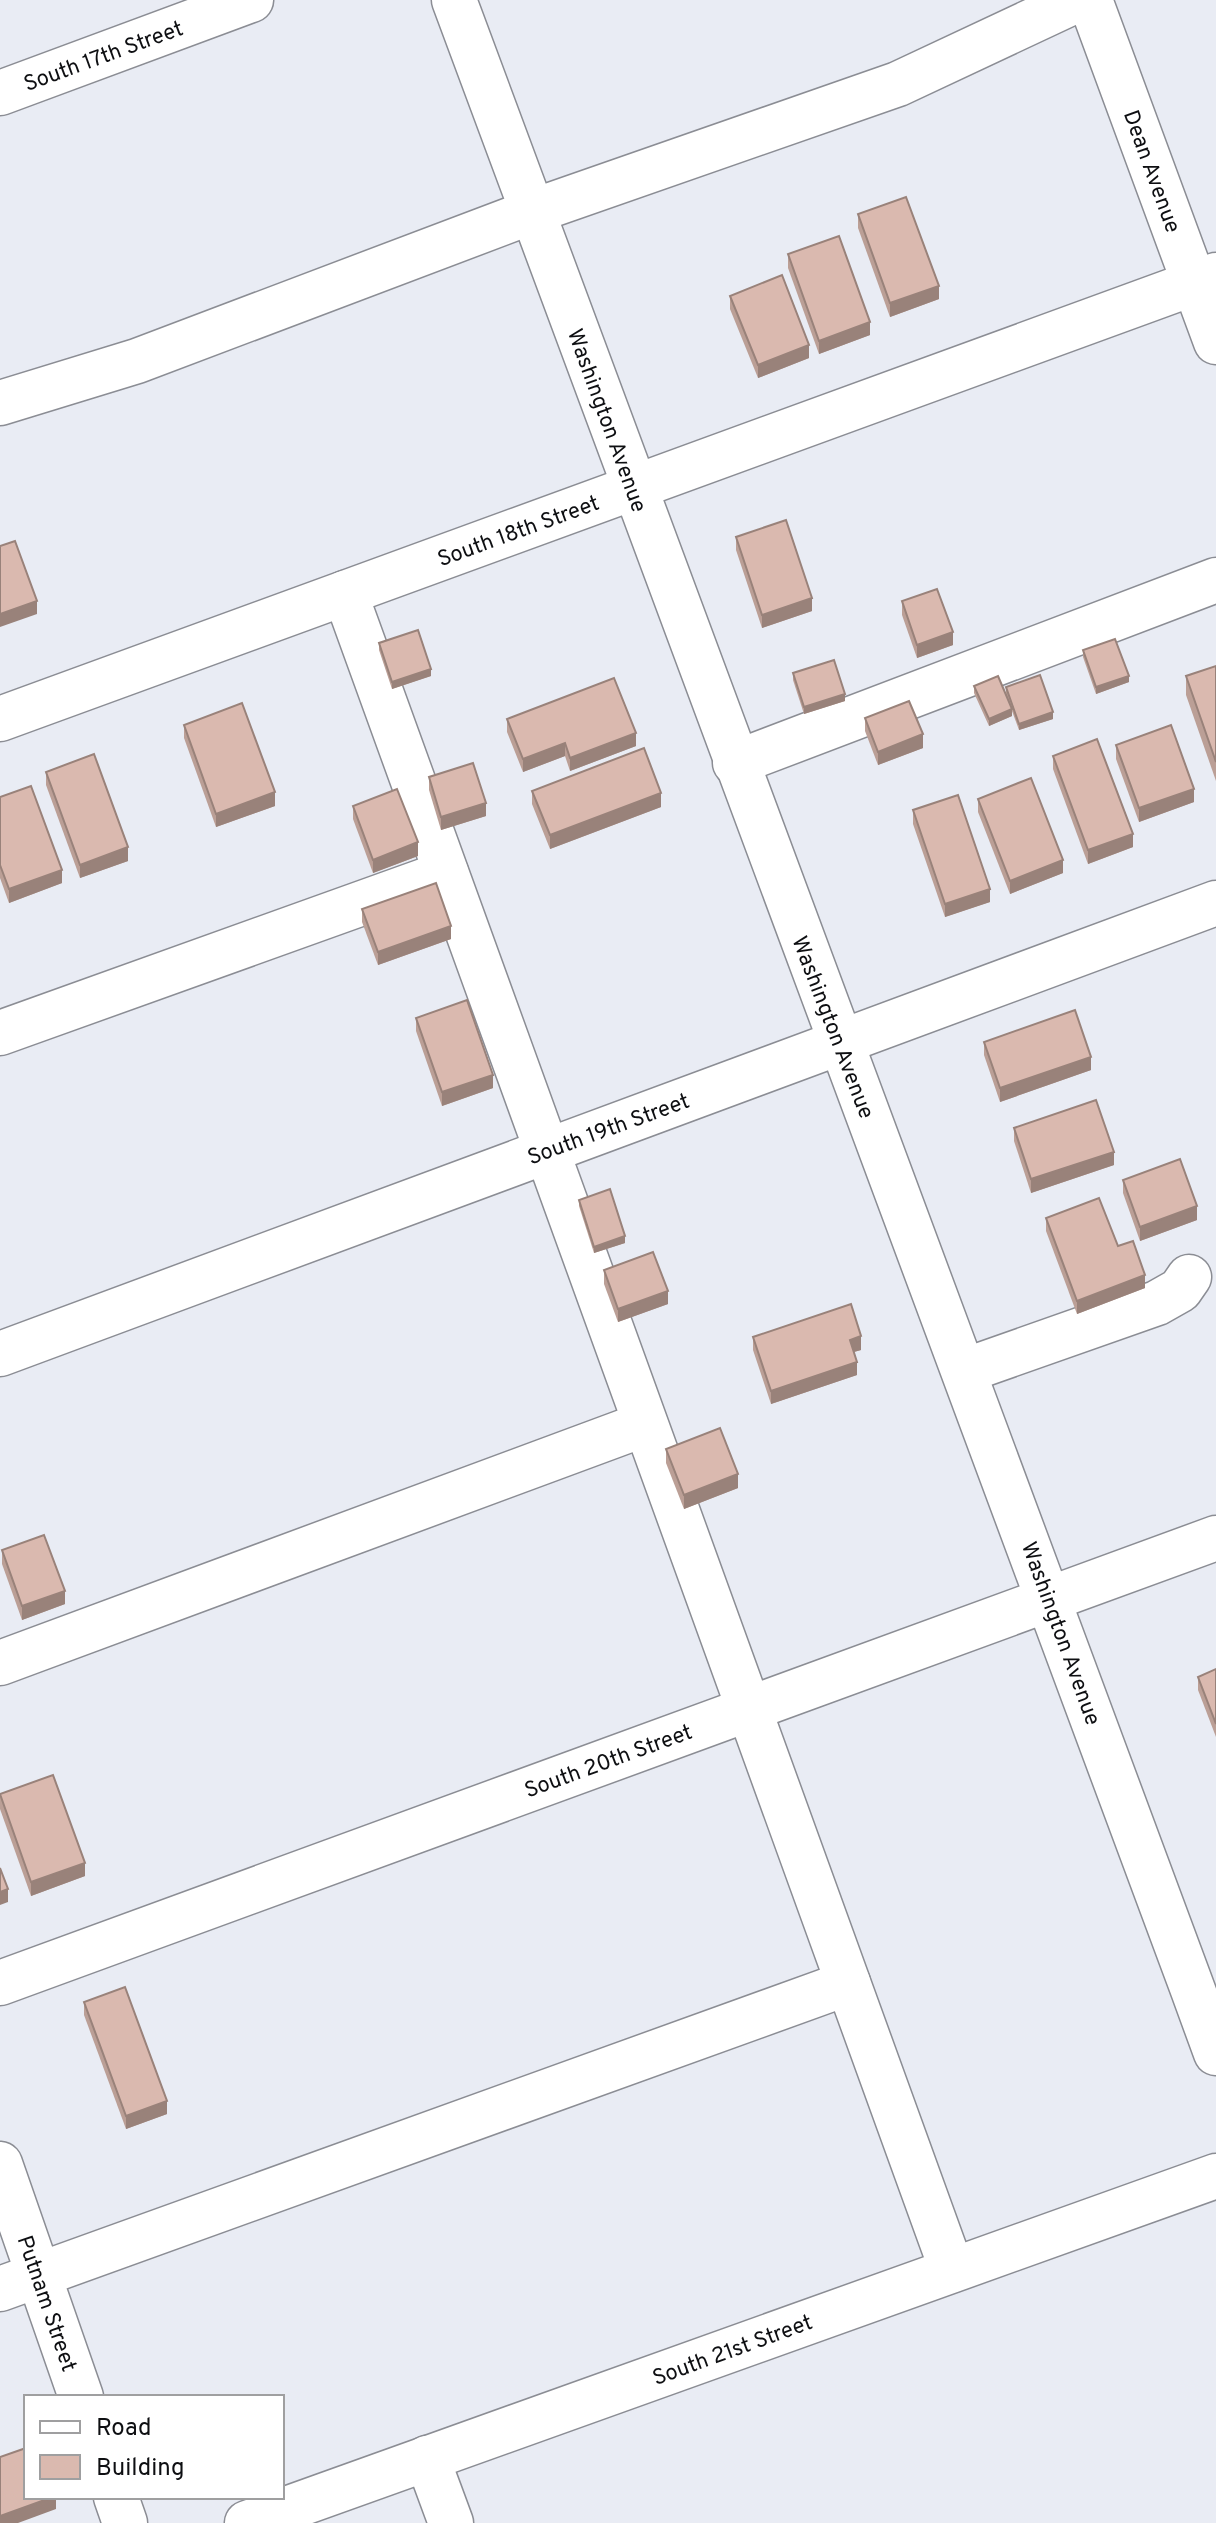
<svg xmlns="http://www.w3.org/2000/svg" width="1216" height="2523" font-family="Overpass,sans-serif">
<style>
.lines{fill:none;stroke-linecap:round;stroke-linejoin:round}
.minor-casing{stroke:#8b8d94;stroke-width:47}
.minor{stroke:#fff;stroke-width:44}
.wall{fill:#bb9f96}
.shaded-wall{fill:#99827a}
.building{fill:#dab9af;stroke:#99827a;stroke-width:2}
.labels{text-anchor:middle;stroke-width:6;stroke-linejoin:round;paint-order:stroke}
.street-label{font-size:22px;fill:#0e0f12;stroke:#fff}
</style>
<rect width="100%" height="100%" fill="#e9ecf4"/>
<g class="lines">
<defs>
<g id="minor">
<path d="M454,0C705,685 966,1367 1216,2053"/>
<polyline points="1090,0 1216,342"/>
<polyline points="0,93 251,0"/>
<polyline points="0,403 137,361 531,212 898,84 1077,0"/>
<polyline points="345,593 952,2270"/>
<polyline points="0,719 1216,275"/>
<polyline points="735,763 1216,580"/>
<polyline points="0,1033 446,873"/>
<polyline points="0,1354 1216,903"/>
<polyline points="964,1371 1157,1303 1180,1290 1189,1277"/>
<polyline points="0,1663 645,1424"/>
<polyline points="0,1983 1216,1538"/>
<polyline points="0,2164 81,2397"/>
<polyline points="0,2289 848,1983"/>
<polyline points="427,2458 451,2523"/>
<polyline points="116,2497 125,2523"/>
<polyline points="247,2523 1216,2176"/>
</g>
</defs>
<use href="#minor" class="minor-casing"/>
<use href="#minor" class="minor"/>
</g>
<g class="wall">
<polygon points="858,214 939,299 890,317 858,228"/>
<polygon points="788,254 870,335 819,354 788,268"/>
<polygon points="730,296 809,358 758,378 730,309"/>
<polygon points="736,537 812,611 762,628 736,550"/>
<polygon points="902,601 953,645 917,658 902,615"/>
<polygon points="379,643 431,676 392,689 379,650"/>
<polygon points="1083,650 1129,682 1096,694 1083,657"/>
<polygon points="1216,666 1216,781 1186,695 1186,676"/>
<polygon points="793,673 845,701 804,714 793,680"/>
<polygon points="974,686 1006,694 1006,687 1053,719 1019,730 1012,711 1012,716 989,726 974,693"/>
<polygon points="865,718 923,748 878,765 865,731"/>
<polygon points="507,719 636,746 570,771 565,756 523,772 507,732"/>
<polygon points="184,725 275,806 216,827 184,738"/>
<polygon points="1116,745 1194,802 1139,822 1116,759"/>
<polygon points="1053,756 1133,847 1088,864 1053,769"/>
<polygon points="46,772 128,861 80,878 46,785"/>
<polygon points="429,777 486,816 441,830 429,790"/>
<polygon points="532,791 661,807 550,849 532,804"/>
<polygon points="0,797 62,883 9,903 0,878"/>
<polygon points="978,799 1063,873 1010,894 978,812"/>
<polygon points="353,806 418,856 373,873 353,819"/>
<polygon points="913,810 990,902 945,917 913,824"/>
<polygon points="362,909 451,939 378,965 362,922"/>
<polygon points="416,1018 493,1088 442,1106 416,1031"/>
<polygon points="984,1042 1091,1070 1000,1102 984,1055"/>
<polygon points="1014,1128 1114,1165 1031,1193 1014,1141"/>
<polygon points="1123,1180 1197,1220 1140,1241 1123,1193"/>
<polygon points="579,1200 625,1243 594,1253 579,1206"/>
<polygon points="1046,1218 1118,1246 1145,1288 1077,1314 1046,1231"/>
<polygon points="604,1270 668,1304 618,1322 604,1284"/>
<polygon points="753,1337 861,1350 854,1352 857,1375 771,1404 753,1350"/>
<polygon points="666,1449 738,1488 684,1509 666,1463"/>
<polygon points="2,1550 65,1604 22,1620 2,1564"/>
<polygon points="1216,1669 1216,1737 1198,1690 1198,1677"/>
<polygon points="0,1794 85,1876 31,1896 0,1809"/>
<polygon points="84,2002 167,2114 126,2129 84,2015"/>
</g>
<g class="shaded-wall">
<polygon points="939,286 939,299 890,317 890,303"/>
<polygon points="870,322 870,335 819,354 819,341"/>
<polygon points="809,345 809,358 758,378 758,365"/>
<polygon points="812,598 812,611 762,628 762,615"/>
<polygon points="37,601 37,614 0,627 0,614"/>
<polygon points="953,632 953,645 917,658 917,645"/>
<polygon points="431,669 431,676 392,689 392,682"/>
<polygon points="1129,676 1129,682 1096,694 1096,687"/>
<polygon points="845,694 845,701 804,714 804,707"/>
<polygon points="1012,709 1012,716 989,726 989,719"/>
<polygon points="1053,712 1053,719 1019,730 1019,724"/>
<polygon points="636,733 636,746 570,771 570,758"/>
<polygon points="923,734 923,748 878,765 878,752"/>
<polygon points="565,743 565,756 523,772 523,759"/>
<polygon points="1194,789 1194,802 1139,822 1139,808"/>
<polygon points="275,792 275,806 216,827 216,814"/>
<polygon points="661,793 661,807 550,849 550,835"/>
<polygon points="486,803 486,816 441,830 441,817"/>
<polygon points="1133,834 1133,847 1088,864 1088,850"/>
<polygon points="418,842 418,856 373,873 373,860"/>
<polygon points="128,847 128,861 80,878 80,865"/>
<polygon points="1063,860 1063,873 1010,894 1010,881"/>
<polygon points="62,870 62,883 9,903 9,889"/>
<polygon points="990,889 990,902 945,917 945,904"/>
<polygon points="451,926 451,939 378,965 378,952"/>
<polygon points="1091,1057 1091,1070 1000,1102 1000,1088"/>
<polygon points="493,1075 493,1088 442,1106 442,1092"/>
<polygon points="1114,1152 1114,1165 1031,1193 1031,1179"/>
<polygon points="1197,1206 1197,1220 1140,1241 1140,1227"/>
<polygon points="625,1236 625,1243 594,1253 594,1247"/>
<polygon points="1145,1275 1145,1288 1077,1314 1077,1301"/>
<polygon points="668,1291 668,1304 618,1322 618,1309"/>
<polygon points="861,1336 861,1350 850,1353 850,1340"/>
<polygon points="857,1362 857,1375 771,1404 771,1391"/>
<polygon points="738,1474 738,1488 684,1509 684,1495"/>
<polygon points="65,1591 65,1604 22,1620 22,1606"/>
<polygon points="85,1863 85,1876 31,1896 31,1882"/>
<polygon points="8,1889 8,1902 0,1905 0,1892"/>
<polygon points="167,2101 167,2114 126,2129 126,2116"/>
<polygon points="53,2497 56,2497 56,2509 18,2523 0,2523 0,2516"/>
</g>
<g class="building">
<polygon points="906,197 939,286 890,303 858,214"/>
<polygon points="839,236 870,322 819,341 788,254"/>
<polygon points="782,275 809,345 758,365 730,296"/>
<polygon points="786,520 812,598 762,615 736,537"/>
<polygon points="15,541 37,601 0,614 0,546"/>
<polygon points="937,589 953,632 917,645 902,601"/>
<polygon points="418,630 431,669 392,682 379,643"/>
<polygon points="1115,639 1129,676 1096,687 1083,650"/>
<polygon points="834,660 845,694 804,707 793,673"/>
<polygon points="1216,666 1216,762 1186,676"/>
<polygon points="1040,675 1053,712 1019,724 1006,687"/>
<polygon points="998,676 1012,709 989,719 974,686"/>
<polygon points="614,678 636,733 570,758 565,743 523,759 507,719"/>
<polygon points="909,701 923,734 878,752 865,718"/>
<polygon points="242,703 275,792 216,814 184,725"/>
<polygon points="1171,725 1194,789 1139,808 1116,745"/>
<polygon points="1097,739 1133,834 1088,850 1053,756"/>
<polygon points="644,748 661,793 550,835 532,791"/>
<polygon points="94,754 128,847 80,865 46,772"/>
<polygon points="473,763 486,803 441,817 429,777"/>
<polygon points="1031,778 1063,860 1010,881 978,799"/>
<polygon points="31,786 62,870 9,889 0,865 0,797"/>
<polygon points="397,789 418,842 373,860 353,806"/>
<polygon points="958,795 990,889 945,904 913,810"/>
<polygon points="436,883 451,926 378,952 362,909"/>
<polygon points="467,1000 493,1075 442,1092 416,1018"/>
<polygon points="1075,1010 1091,1057 1000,1088 984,1042"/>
<polygon points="1096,1100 1114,1152 1031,1179 1014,1128"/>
<polygon points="1180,1159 1197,1206 1140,1227 1123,1180"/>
<polygon points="610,1189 625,1236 594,1247 579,1200"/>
<polygon points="1099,1198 1118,1246 1133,1241 1145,1275 1077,1301 1046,1218"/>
<polygon points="653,1252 668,1291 618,1309 604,1270"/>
<polygon points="851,1304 861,1336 850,1340 857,1362 771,1391 753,1337"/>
<polygon points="720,1428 738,1474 684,1495 666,1449"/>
<polygon points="44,1535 65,1591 22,1606 2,1550"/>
<polygon points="1216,1669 1216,1724 1198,1677"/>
<polygon points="53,1775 85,1863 31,1882 0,1794"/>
<polygon points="0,1868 8,1889 0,1892"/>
<polygon points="125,1987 167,2101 126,2116 84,2002"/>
<polygon points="26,2448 26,2497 53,2497 0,2516 0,2457"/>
</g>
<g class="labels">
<g class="street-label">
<text transform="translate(103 55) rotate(-20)" y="8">South 17th Street</text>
<text transform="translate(1153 171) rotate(70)" y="8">Dean Avenue</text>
<text transform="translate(608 420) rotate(70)" y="8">Washington Avenue</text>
<text transform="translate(518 530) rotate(-20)" y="8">South 18th Street</text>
<text transform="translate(834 1027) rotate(69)" y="8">Washington Avenue</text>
<text transform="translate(608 1128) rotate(-20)" y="8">South 19th Street</text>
<text transform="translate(1062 1633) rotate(70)" y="8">Washington Avenue</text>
<text transform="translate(608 1760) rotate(-20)" y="8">South 20th Street</text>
<text transform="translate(48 2303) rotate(71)" y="8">Putnam Street</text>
<text transform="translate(732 2349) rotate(-20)" y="8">South 21st Street</text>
</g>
</g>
<rect x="24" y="2395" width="260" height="104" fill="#ffffff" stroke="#9f9fa0" stroke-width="2"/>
<rect x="40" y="2421" width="40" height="12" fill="#ffffff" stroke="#9f9fa0" stroke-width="2"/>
<text x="96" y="2435" font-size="24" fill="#0e0f12">Road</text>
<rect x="40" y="2455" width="40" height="24" fill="#dab9af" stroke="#9f9fa0" stroke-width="2"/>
<text x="96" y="2475" font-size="24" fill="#0e0f12">Building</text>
</svg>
